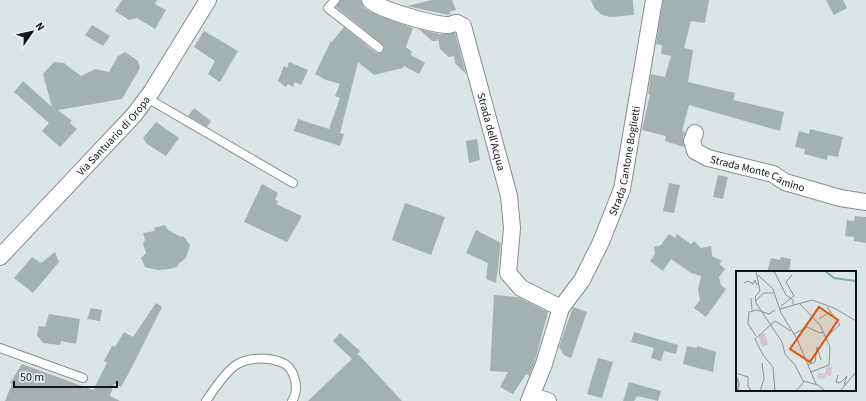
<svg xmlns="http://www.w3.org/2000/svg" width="866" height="401" font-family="'Source Sans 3',sans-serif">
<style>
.building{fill:#a5b0b0}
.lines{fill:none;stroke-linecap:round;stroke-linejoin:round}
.service-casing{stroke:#848e8e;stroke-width:10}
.minor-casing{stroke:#848e8e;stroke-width:18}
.service{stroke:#fff;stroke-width:8}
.minor{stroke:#fff;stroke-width:16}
.labels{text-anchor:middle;stroke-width:3;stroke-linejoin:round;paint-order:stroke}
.street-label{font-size:11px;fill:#111515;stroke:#e8f3f3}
.inset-river{fill:none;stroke:#81acae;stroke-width:2}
.inset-road{fill:none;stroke:#8a9292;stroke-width:1}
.view{fill:#dd560c;fill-opacity:0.15;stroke:#dd560c;stroke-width:2}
.inset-edge{fill:none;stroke:#111515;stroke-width:2}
</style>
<rect width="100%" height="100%" fill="#dbe5e5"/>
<g class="building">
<polygon points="122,0 157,0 155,4 166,10 155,29 137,18 129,20 115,11"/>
<polygon points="340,0 361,0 364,8 371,12 413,28 406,47 412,52 411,55 425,63 419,74 404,66 403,68 374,75 358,62 340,133 344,134 340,146 294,131 298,119 329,129 340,98 335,96 340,84 326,80 315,74 331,41 332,42 344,27 376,53 381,53 384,49 382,44 336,7"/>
<polygon points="432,0 452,0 456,10 449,12 451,14 448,15 407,6"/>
<polygon points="591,0 633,0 634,15 610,17 602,15 595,9"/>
<polygon points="663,0 709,0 705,23 691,21 684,48 693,50 688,82 735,93 733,100 784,112 780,131 689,105 682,131 685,132 683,138 684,147 665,141 666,136 642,130 650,94 648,94 651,74 665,77 671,56 661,54 662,45 656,44"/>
<polygon points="826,0 843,0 847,8 834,15"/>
<polygon points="92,25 110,36 103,46 85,35"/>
<polygon points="419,29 440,34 455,33 466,74 455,63 454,56 449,57 440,49 438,38 437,41 432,41"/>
<polygon points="204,31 238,51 220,82 208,74 215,61 194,47"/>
<polygon points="125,52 138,61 140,68 122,99 58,110 72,121 70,123 77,129 60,147 42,131 49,123 14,92 23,81 52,107 43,74 54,62 64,63 81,76 95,69 109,72 118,56"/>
<polygon points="289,62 308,70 301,85 295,82 293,87 288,84 286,87 278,81 284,66 287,68"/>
<polygon points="194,108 211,121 207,127 188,116"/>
<polygon points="156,122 179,138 166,156 147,144 143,138"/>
<polygon points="810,129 843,137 838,157 828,155 827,160 804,154 805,149 795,147 799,131 809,134"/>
<polygon points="477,139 480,160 469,163 466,141"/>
<polygon points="718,175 728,177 723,199 713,197"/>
<polygon points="669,183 680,185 674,213 663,211"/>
<polygon points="262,184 278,193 275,200 278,201 276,204 302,216 287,242 244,222"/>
<polygon points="405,203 445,217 431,255 392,240"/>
<polygon points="855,216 866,217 866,243 854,241 854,237 845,236 847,220 854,221"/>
<polygon points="165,225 168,230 181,237 183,236 190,245 186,258 178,264 177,267 169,269 158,270 145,267 141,258 146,253 143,244 145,240 143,233 155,231 154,228"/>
<polygon points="476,230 501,243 496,283 486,279 488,263 466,253"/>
<polygon points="669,234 675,238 677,234 691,244 694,241 701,248 711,246 712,256 722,261 719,264 725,269 719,277 721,285 726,289 706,317 694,308 700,300 698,290 701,276 691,273 671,259 663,271 650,261 655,254 654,247 661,245"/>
<polygon points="55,252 59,262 33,293 14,278 32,257 41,263"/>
<polygon points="781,257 791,259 789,272 767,272 771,258 780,260"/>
<polygon points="494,295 518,297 548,312 535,361 529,376 526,374 513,394 500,387 508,372 490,371"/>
<polygon points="156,303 162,307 131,369 121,387 114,384 110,396 120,401 5,401 12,384 10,383 22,364 93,390 107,363 104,361 112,346 115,347 124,332 133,337"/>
<polygon points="573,307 587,312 571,358 564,355 559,347"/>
<polygon points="91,308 102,310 100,321 87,319"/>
<polygon points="49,314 80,319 76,344 61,341 60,345 43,343 37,335 39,326 45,327"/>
<polygon points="634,332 678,345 676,354 664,351 661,361 651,358 654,348 631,342"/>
<polygon points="340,333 360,351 357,355 358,354 402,401 308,401 352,359 333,341"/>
<polygon points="687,346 697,348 697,346 716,352 713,372 683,364"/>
<polygon points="598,358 613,362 602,398 587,394"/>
<polygon points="629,382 661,391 658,401 637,396 634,401 623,401"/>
</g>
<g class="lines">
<defs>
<g id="service">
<polyline points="335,0 328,8 379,48"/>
<polyline points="147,98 293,183"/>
<polyline points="0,348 83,378"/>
<path d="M206,401C213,391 225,372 236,365C248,357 267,357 281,362C295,367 300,389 292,401"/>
</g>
<g id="minor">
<path id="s1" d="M370,0C380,10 434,25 448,25C451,25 454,23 457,23L463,26L509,196L512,228L508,273L521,288L561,308"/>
<path id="s2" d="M695,133L692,141L695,151L708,158L773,174L785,182L840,198L866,202"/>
<path id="s3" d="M0,257L134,115L152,91L208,0"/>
<polyline points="532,396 548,401"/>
<path id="s4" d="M529,401L544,364L561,308L582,280L601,242L622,189L654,0"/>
</g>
</defs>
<use href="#service" class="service-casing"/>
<use href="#minor" class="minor-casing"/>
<use href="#service" class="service"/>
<use href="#minor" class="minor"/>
</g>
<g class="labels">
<g class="street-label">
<text dy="4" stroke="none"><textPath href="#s1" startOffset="208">Strada dell'Acqua</textPath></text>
<text dy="4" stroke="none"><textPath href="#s3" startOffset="166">Via Santuario di Oropa</textPath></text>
<text dy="4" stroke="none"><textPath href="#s4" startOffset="261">Strada Cantone Boglietti</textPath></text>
<text dy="4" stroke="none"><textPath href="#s2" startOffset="86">Strada Monte Camino</textPath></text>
</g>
</g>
<g transform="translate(736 271)">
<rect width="120" height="120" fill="#dbe5e5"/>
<path d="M29,62L32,74L26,76L22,64ZM91,96H96L95,105L90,104L88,108L81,107L82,102L89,103Z" fill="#d3c4d5"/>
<path class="inset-river" d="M89,0L98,7L120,10M0,105L3,113L1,120"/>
<path class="inset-road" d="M20,0L24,20L19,26L20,32L46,71L49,83L59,94L67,110L82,114L89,120M38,0L50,24L57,29V34M22,4L37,18L45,42L61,68L80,113M8,12L12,10L17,13L19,9L21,14M15,27L16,39M19,30L28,22H38M64,33L84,54L94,76L93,94L75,101M45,35L58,25L50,11L56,4M44,38L76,29L98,37L120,50M83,48L95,40M58,63L71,56L84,62L87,61M20,65L12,53L13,41L21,39L33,43L39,39M91,65L104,54L91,36M72,94L79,91L81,76L85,89M0,102L12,106V115L15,120M102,104L100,111L104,112L111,105L108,113H110M24,120L28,108L26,92M39,120L37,96L27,84L19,68L39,50L55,60M60,120L68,111M104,120L120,101"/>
<path class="view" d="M83,36L102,49L74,91L54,78Z"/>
<rect width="120" height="120" class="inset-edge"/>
</g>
<g transform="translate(32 32) rotate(56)" stroke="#e8f3f3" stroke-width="3" paint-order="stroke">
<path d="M0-3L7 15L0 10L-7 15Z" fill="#111515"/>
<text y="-6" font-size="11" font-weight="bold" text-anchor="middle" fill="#111515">N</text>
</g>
<path d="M14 381v6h103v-6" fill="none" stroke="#111515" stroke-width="2"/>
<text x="20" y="381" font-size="12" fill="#111515" stroke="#e8f3f3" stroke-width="3" paint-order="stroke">50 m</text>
</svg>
